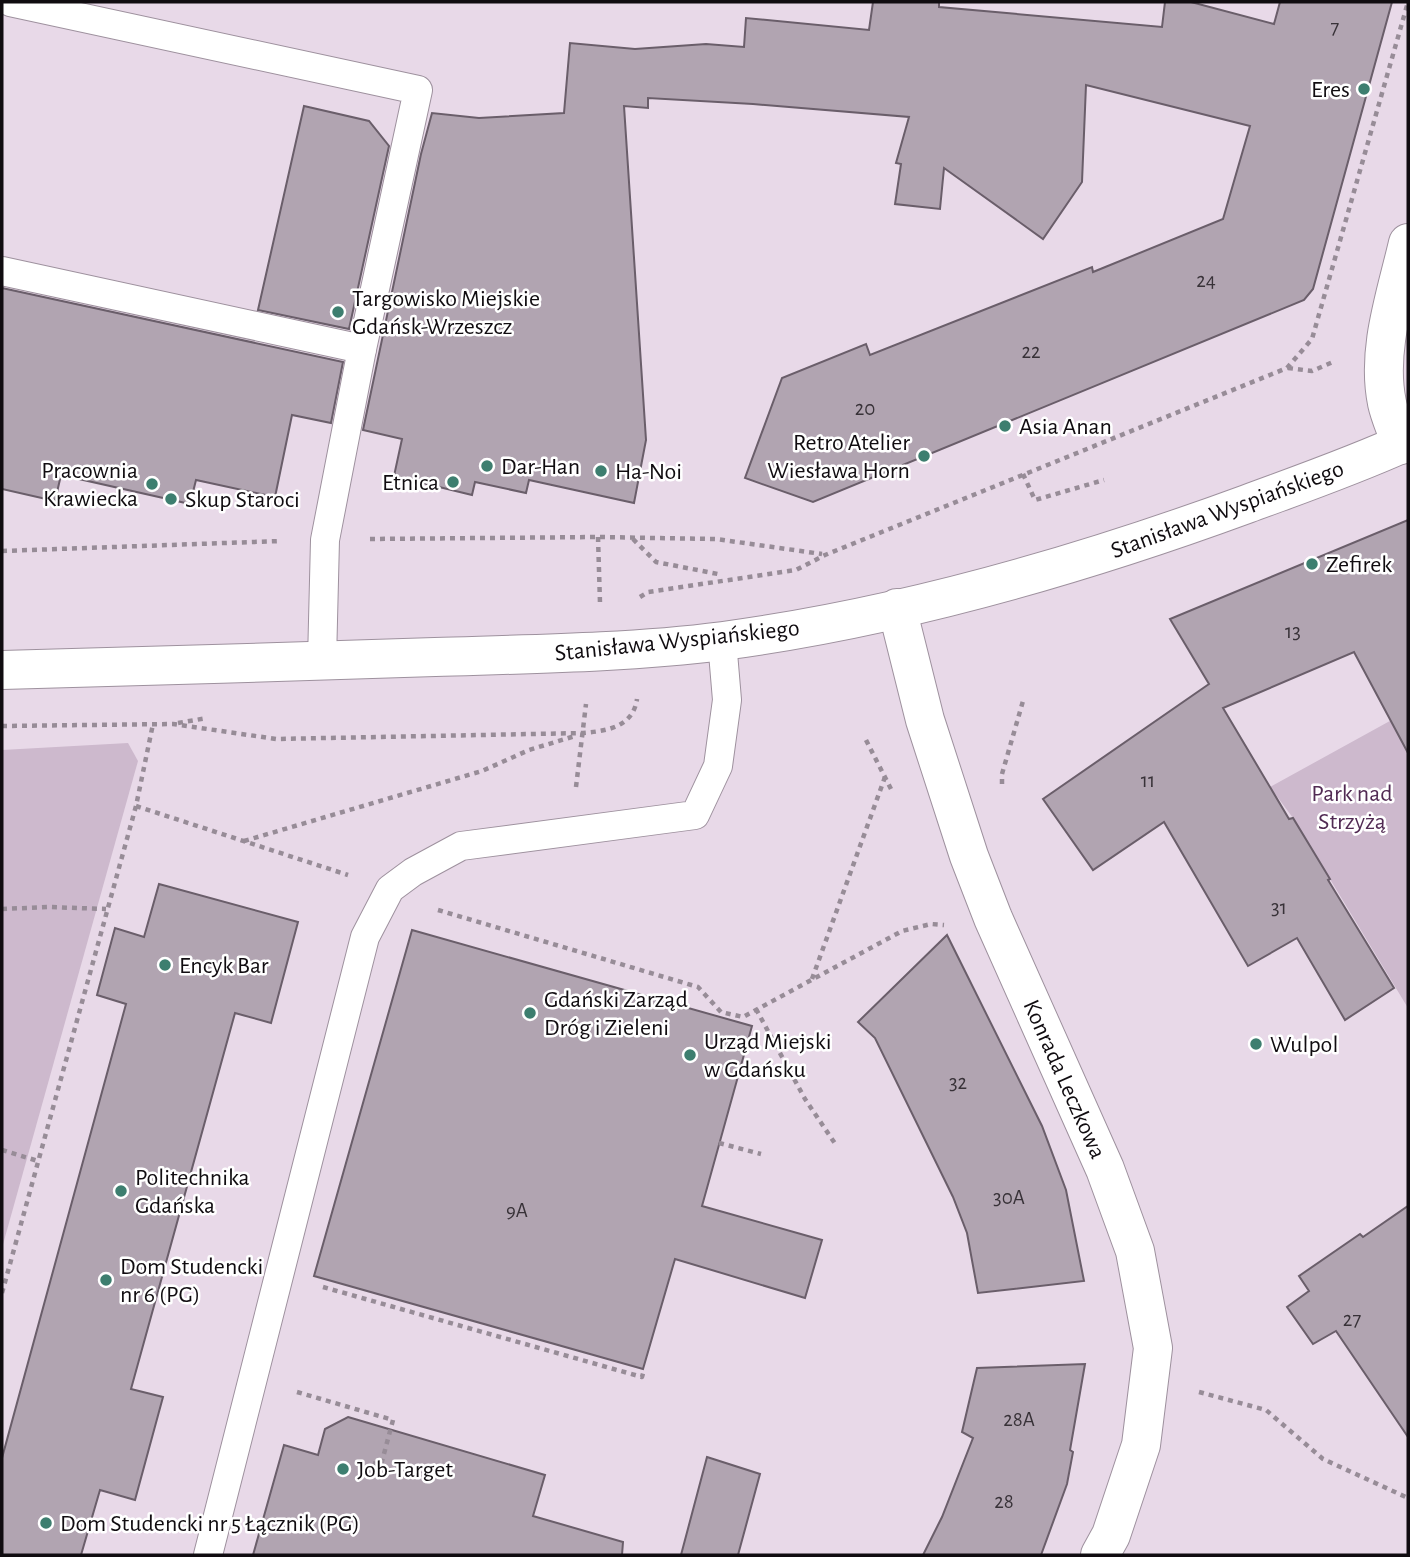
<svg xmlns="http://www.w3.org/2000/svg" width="1410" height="1557" font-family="'Alegreya Sans',sans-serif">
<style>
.green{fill:#cdb9cd}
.building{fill:#b1a4b1;stroke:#6a5e6a;stroke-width:2}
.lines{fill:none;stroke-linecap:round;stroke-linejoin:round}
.lane-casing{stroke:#9e919e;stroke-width:30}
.street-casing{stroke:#9e919e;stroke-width:40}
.secondary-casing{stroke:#9e919e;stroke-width:40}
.path{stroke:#978c97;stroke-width:4.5;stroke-dasharray:5 5;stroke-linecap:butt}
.lane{stroke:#fff;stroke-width:28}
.street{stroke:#fff;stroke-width:38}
.secondary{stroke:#fff;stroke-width:38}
.poi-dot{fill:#3d7e6f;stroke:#fff;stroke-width:2.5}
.labels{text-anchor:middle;stroke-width:5;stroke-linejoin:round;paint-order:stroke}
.number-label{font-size:21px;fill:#383238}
.poi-label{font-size:24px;fill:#100c10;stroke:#fff;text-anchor:start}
.street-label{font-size:24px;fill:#100c10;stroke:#fff}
.park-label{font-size:24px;fill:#512a53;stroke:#fff}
</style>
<rect width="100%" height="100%" fill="#e8d9e8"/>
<g class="green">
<polygon points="1408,711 1408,1008 1293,818 1270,787"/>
<polygon points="128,743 138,761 2,1248 2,750"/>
</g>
<g class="building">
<polygon points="873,2 939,2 939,7 1162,27 1165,2 1191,2 1274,24 1280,2 1392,2 1313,289 1304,300 813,502 745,478 782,378 866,344 870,355 1092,267 1093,272 1223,219 1250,126 1086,85 1082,182 1043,239 944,168 940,209 895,204 901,164 896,163 909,117 753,104 648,98 648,108 624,106 646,440 634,503 529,480 526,493 475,482 472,495 394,476 402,439 363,430 421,154 432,113 479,118 564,113 570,43 635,49 706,44 744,47 746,18 869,30"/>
<polygon points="304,106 369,121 389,146 349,329 258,310"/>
<polygon points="2,288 343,362 331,423 292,415 275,497 196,480 190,504 61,475 55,501 2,489"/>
<polygon points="1408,520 1408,753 1354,652 1223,708 1289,819 1293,818 1330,879 1328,880 1394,988 1345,1020 1297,938 1248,966 1164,822 1093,870 1043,799 1209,684 1170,619"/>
<polygon points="159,884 298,922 271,1023 235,1013 131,1389 163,1397 135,1500 100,1490 81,1555 2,1555 2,1458 126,1004 97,995 115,928 144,937"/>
<polygon points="412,930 752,1026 702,1206 822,1240 805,1298 675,1259 643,1369 314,1276"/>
<polygon points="947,935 1042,1126 1066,1190 1084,1281 978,1293 967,1233 953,1197 875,1038 858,1022"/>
<polygon points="1408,1206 1408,1437 1336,1331 1313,1344 1287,1307 1309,1291 1299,1276 1360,1234 1363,1237"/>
<polygon points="1085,1364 1070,1450 1073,1452 1067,1484 1041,1555 923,1555 942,1517 973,1438 962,1432 977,1368"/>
<polygon points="348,1417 545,1475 533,1516 623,1542 622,1555 253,1555 284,1445 318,1455 325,1429"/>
<polygon points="707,1457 760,1474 738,1555 681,1555"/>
</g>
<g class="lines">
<defs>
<g id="lane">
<polyline points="10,2 418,90 362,349 325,540 322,661"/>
<polyline points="2,271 362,349"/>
<polyline points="208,1555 365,937 390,889 413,872 461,846 695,815 718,766 727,700 722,641"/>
</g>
<g id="street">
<path d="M1401,445C1397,431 1390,417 1387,403C1376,350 1396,295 1408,243"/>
<polyline points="897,608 925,720 969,856 993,918 1105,1169 1135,1251 1153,1348 1141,1445 1111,1535 1100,1555"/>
</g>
<path id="secondary" d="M2,670C146,666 291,662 435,657C531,654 628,653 723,641C902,617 1078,566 1247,504C1301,484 1356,465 1408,441"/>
</defs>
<use href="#lane" class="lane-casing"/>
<use href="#street" class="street-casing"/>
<use href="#secondary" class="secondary-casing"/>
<g class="path">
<polyline points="1288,368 1312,371 1333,362"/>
<polyline points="1023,474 1035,500 1104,480"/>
<polyline points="598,537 600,603"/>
<polyline points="370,539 598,537 716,539 822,554"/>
<polyline points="633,539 656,562 718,574"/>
<polyline points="2,551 281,541"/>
<polyline points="640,597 648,592 796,570 825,555 1287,368 1312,339 1408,2"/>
<polyline points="178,723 207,718"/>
<path d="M2,726L173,724L276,739L583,733C607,731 633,727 637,699"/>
<polyline points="866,740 891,789"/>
<polyline points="1002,784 1002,774 1023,701"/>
<polyline points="576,787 586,704"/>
<polyline points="136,806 348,875"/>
<polyline points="244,841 482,771 529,750 575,736"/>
<polyline points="2,909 49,907 106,909"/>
<polyline points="438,910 698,987 721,1012 743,1017 902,931 931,924 944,925"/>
<polyline points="812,979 885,777"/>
<polyline points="756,1009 805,1099 836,1145"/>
<polyline points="719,1143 761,1154"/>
<polyline points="2,1150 38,1161"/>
<polyline points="323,1287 642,1377 644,1370"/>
<polyline points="2,1293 136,806 153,724"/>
<polyline points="297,1392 393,1420 381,1465 372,1463"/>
<polyline points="1199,1392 1266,1410 1323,1459 1408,1498"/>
</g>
<use href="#lane" class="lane"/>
<use href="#street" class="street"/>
<use href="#secondary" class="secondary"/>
</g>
<g class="poi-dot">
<circle cx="1364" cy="89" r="7"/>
<circle cx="338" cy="312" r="7"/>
<circle cx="1005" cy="426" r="7"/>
<circle cx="924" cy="456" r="7"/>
<circle cx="487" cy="466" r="7"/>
<circle cx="601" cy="471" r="7"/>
<circle cx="453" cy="482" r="7"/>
<circle cx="152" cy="484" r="7"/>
<circle cx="171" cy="499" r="7"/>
<circle cx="1312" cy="564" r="7"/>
<circle cx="165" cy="965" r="7"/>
<circle cx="530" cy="1013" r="7"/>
<circle cx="1256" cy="1044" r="7"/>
<circle cx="690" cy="1055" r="7"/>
<circle cx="121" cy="1191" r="7"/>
<circle cx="106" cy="1280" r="7"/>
<circle cx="343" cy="1469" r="7"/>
<circle cx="46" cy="1523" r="7"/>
</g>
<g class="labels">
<g class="number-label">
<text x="1335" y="34">7</text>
<text x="1206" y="287">24</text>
<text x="1031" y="358">22</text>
<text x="865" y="415">20</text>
<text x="1293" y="638">13</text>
<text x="1148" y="787">11</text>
<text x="1279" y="914">31</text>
<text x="958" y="1089">32</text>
<text x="1009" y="1204">30A</text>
<text x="517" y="1217">9A</text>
<text x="1352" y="1326">27</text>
<text x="1019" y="1426">28A</text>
<text x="1004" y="1508">28</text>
</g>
<g class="poi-label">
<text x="1350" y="97" text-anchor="end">Eres</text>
<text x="352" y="306">Targowisko Miejskie<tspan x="352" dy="28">Gdańsk-Wrzeszcz</tspan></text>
<text x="1019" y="434">Asia Anan</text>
<text x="910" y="450" text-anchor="end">Retro Atelier<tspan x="910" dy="28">Wiesława Horn</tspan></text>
<text x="501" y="474">Dar-Han</text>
<text x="138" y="478" text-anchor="end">Pracownia<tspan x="138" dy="28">Krawiecka</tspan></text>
<text x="615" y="479">Ha-Noi</text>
<text x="439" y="490" text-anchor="end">Etnica</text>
<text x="185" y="507">Skup Staroci</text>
<text x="1326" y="572">Zefirek</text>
<text x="179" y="973">Encyk Bar</text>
<text x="544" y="1007">Gdański Zarząd<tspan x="544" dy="28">Dróg i Zieleni</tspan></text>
<text x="704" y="1049">Urząd Miejski<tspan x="704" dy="28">w Gdańsku</tspan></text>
<text x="1270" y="1052">Wulpol</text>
<text x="135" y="1185">Politechnika<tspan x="135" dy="28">Gdańska</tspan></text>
<text x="120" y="1274">Dom Studencki<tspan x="120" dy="28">nr 6 (PG)</tspan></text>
<text x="357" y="1477">Job-Target</text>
<text x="60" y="1531">Dom Studencki nr 5 Łącznik (PG)</text>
</g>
<g class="street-label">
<text transform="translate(1227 509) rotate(-20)" y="8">Stanisława Wyspiańskiego</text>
<text transform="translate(677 640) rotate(-6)" y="8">Stanisława Wyspiańskiego</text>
<text transform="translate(1065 1079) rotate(66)" y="8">Konrada Leczkowa</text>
</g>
<g class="park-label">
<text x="1352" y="801">Park nad<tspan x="1352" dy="28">Strzyżą</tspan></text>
</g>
</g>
<rect width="1410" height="1557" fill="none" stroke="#100c10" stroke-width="7"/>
</svg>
